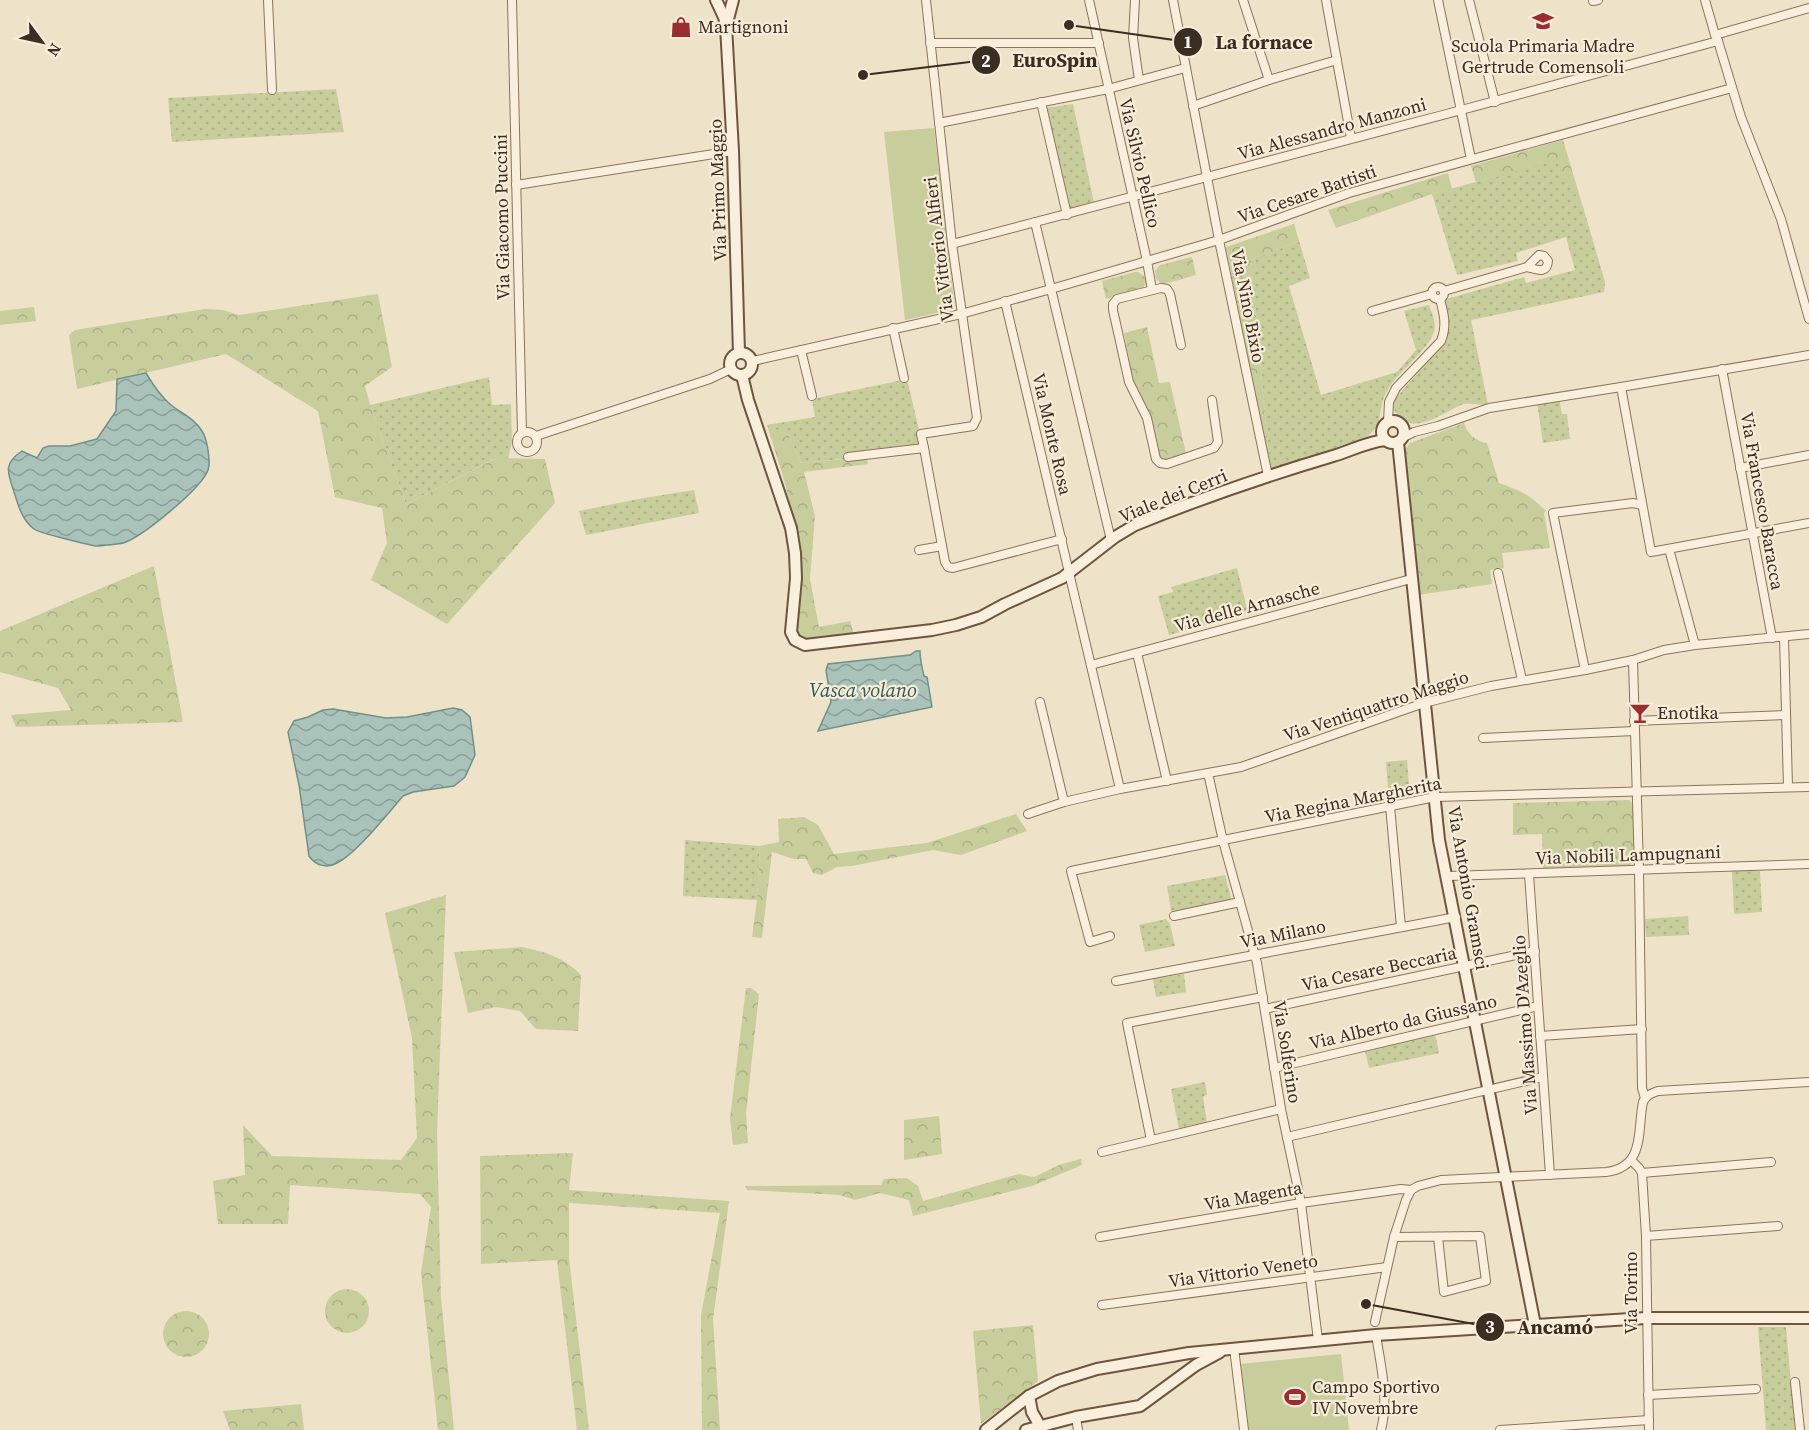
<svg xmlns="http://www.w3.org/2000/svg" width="1809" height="1430" font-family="'Source Serif 4',serif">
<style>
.grass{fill:url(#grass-dots)}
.forest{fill:url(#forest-crowns)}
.pitch{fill:#c8cd9c}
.water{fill:url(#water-waves);stroke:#709188;stroke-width:1.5}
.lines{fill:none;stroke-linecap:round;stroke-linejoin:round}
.street-casing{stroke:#8b745d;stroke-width:10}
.secondary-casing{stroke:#6d5540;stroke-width:14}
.street{stroke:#f9efdc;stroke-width:8}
.secondary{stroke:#f9efdc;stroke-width:10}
.labels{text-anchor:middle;stroke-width:4.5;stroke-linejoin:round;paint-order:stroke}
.poi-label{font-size:18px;fill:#3b2d21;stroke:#f6ecd8;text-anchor:start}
.street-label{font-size:18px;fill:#3b2d21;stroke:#f6ecd8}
.water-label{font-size:20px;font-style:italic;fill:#305b57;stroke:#f6ecd8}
.leader{fill:none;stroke:#3b2d21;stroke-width:2}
.callout-dot{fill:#3b2d21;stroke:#f6ecd8;stroke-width:2}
.mark-label{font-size:18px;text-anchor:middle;font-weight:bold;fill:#fff}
.callout-label{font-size:20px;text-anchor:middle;font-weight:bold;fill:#3b2d21;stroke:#f6ecd8;stroke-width:4.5;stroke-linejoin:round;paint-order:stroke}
</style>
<defs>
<pattern id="grass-dots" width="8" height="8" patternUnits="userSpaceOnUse" patternTransform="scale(1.5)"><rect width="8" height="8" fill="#c8cd9c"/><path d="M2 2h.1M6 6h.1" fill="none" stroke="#adb086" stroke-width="1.8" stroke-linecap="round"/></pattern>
<pattern id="forest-crowns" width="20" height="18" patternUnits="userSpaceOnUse" patternTransform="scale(1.5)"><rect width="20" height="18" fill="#c8cd9c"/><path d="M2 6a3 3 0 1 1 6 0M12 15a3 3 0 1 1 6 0" fill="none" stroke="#adb086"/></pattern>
<pattern id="water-waves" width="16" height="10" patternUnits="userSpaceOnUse" patternTransform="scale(1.5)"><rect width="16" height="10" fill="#a9c3ba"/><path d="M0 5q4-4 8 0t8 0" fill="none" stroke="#8b9f97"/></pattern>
</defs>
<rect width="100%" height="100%" fill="#eee2c9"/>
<g class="grass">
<polygon points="336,89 344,132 172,142 168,98"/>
<polygon points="1073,104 1094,203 1069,209 1045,108"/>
<path d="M1556,160L1583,207L1605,282L1604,292L1471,320L1488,405C1481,405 1472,403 1464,404C1460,405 1455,408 1451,410C1430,421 1407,435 1393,408L1395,399L1443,344C1450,327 1449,318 1443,300L1524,277L1526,283L1575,270L1566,237L1516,253L1518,261L1457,275L1432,194Z"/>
<path d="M1299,241L1310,278L1289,286L1321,395L1397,372L1416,350L1404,311L1429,305C1432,314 1437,323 1434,332C1427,352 1398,371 1387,391C1377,408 1385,423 1367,437L1270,470L1251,260Z"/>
<polygon points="489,377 492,405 511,404 512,442 508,459 496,458 406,504 370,405"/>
<polygon points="907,379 924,451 801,463 789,436 767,425 815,417 812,399"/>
<polygon points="1559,399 1562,414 1567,414 1570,439 1543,443 1537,402"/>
<polygon points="694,490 699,513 586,535 579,511 644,498"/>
<polygon points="1237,568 1248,613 1169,635 1158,596 1173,592 1171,587"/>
<polygon points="1407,760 1410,797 1389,801 1386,762"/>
<polygon points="685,840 760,846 757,900 683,896"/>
<polygon points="1732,871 1760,871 1762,912 1734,914"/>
<polygon points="1225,875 1231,898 1229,901 1171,911 1167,886"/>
<polygon points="1688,916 1689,935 1646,937 1645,919"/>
<polygon points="1166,919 1170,924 1175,946 1145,952 1139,925"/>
<polygon points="1184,974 1186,992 1156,997 1153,979"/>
<polygon points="1435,1034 1439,1053 1369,1068 1365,1051"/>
<polygon points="1205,1082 1207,1094 1203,1097 1207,1123 1179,1129 1171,1089"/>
<polygon points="1758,1327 1786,1327 1795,1430 1766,1430"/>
</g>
<g class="forest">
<polygon points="1563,140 1583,207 1556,161 1476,182 1471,166"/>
<polygon points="1448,173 1452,189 1432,194 1336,228 1328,210"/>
<polygon points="1294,224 1299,241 1251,260 1270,470 1226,247"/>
<polygon points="1192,257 1196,275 1164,284 1161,283 1156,279 1155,271 1160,265"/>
<polygon points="1135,272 1138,272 1145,277 1146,283 1143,288 1106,299 1102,281"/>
<polygon points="378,294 392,367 365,386 370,405 406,504 497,458 545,459 555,503 447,624 371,580 387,543 382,508 335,497 318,411 226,354 77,389 69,335 75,330 205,309 223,310 239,315"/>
<polygon points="34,307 36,321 0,325 0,311"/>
<polygon points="1147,327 1159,383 1170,382 1186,454 1169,460 1164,460 1160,456 1148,409 1133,380 1124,333"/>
<path d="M1464,423C1467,433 1476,442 1487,443L1499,483C1521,491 1529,494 1546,511L1544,513L1550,548L1502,553L1504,568L1490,570L1492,584L1418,595L1403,452L1410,443Z"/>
<polygon points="767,425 789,436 801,463 867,457 868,464 804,472 815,516 810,579 819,627 850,621 854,635 806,641 800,637 795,631 797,541 785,483"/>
<polygon points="154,566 183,722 16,727 11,715 71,710 58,688 0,672 0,631"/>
<polygon points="1629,800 1633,804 1634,861 1629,866 1543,868 1542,834 1513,835 1513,803"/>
<polygon points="1016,814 1027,831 961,855 933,850 852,866 837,867 822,875 813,873 806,859 794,859 772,852 762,938 752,937 757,900 760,846 779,842 778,819 804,817 818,825 834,854 927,843"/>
<polygon points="446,895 437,1132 441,1298 454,1430 438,1430 421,1273 431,1207 420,1194 290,1185 288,1224 218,1224 213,1181 245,1175 243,1125 272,1156 401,1160 417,1138 412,1038 385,913"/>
<path d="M522,947C546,952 563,957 581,975L578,1031L536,1029L520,1011L496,1007L468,1013L454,952Z"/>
<polygon points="746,988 751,988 759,994 746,1114 748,1143 733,1145 730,1118"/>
<polygon points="939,1116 942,1154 904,1160 904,1120"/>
<polygon points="573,1153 569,1190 729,1201 713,1319 720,1430 702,1430 701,1315 720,1213 569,1203 569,1258 589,1430 577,1430 557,1260 481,1264 480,1156"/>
<polygon points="1081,1159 1082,1165 1032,1186 913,1216 909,1200 880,1193 855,1200 840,1195 747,1190 745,1186 881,1185 884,1179 907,1178 918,1186 923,1201 1019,1174 1034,1177 1059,1165"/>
<circle cx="347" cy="1311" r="22"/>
<circle cx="186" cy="1334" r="23"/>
<polygon points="1033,1325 1038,1381 981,1424 973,1331"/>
<polygon points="301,1404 304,1430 230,1430 223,1411"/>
</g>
<g class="pitch">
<polygon points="934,128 955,309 905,320 884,132"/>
<polygon points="1341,1354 1349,1430 1247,1430 1240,1364"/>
</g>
<g class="water">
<path d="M146,373C153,385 160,396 171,405C181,413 195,419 202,431C207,438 211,462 208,470C201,489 145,534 126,542C122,544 100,546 95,546C86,544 39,533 34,529C21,519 18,504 13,489C7,471 4,463 22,451L37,458L43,448L49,446H70L97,439L116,411L117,379Z"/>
<path d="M916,651H920C920,659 922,668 924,676L927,677L932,707L818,731L831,702L826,670L828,664L910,655Z"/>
<path d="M453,708L462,710L470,717L475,755L465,777L454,786L413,792L403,796C388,813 356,854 337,863C326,869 315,865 309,856L299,785L288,732L294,721L308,717L323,710L333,709L386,718L407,717Z"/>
</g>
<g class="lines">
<defs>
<g id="street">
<polyline points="268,0 272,90"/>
<polyline points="512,0 522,433"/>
<polyline points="1089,0 1147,261 1152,290"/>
<polyline points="1135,0 1133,38 1139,80"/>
<polyline points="1173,0 1220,245 1268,476"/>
<polyline points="1243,0 1269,80"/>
<polyline points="1326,0 1351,138"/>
<polyline points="1438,0 1471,159"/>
<polyline points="1469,0 1495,102"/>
<polyline points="1705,0 1715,35 1718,41 1741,117 1781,219 1809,319"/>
<polyline points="1593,1 1598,0"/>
<polyline points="1715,35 1809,8"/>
<polyline points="930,43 1099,43"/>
<polyline points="1041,102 1067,215"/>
<polyline points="1193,106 1269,80 1337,60"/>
<polyline points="939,123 1108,89 1185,68"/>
<polyline points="516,185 733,151"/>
<polyline points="1035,222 1111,540"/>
<path d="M952,244C1208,178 1463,110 1718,41"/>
<circle cx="1438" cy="293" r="6"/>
<path d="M1444,291L1527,267C1536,269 1547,275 1548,261L1544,256L1539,255L1527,267"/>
<polyline points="1005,301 1120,789"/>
<polyline points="1372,311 1432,294"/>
<polyline points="893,328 904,378"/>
<polyline points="1181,345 1170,294 1167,289 1161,288 1117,299 1113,304 1113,310 1129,382 1147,418 1156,459 1160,463 1167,464 1214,448 1218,442 1212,400"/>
<polyline points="801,350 812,396"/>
<polyline points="753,361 961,314 1051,289 1219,240 1349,193 1732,88"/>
<polyline points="1722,369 1772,638"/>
<polyline points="1621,387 1651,552 1809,523"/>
<path d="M1388,422L1389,402L1396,388L1441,341C1447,326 1444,314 1440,299"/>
<circle cx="527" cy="442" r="10"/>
<polyline points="536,436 710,379 731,369"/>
<polyline points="1402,438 1414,432 1438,426 1489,408 1621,387 1809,355"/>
<polyline points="924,448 921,434 973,426 977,418 952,244 926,0"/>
<polyline points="848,457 924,448 945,562 948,567 953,568 1062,539"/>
<polyline points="1740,468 1809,455"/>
<polyline points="1669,549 1695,645"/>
<polyline points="919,550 942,546"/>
<polyline points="1498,573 1522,680"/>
<polyline points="1784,637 1788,787"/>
<polyline points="1137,653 1167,781"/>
<polyline points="1633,660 1639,870 1642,1088 1645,1098"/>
<polyline points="1091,665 1411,579"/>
<polyline points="1585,670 1553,513 1633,503 1642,505"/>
<polyline points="1040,702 1064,802"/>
<polyline points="1634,721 1786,715"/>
<polyline points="1483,738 1635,731"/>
<polyline points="1208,773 1223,841 1257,963 1281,1109 1301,1203 1318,1340"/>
<polyline points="1390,806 1401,927"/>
<polyline points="1028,814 1064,802 1120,789 1241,767 1424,703 1491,686 1585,670 1633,660 1664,650 1695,645 1809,634"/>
<polyline points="1529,874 1550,1175"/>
<polyline points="1448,876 1809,864"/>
<polyline points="1174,916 1240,902"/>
<polyline points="1110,936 1090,942 1071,871 1435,797 1809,787"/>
<polyline points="1116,981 1456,917"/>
<polyline points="1265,1009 1535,951"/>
<polyline points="1540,1036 1642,1029"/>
<polyline points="1274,1068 1538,1006"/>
<polyline points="1287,1137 1543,1077"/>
<polyline points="1151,1140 1127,1023 1263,997"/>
<polyline points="1102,1152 1281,1109"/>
<polyline points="1631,1160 1639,1168 1642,1173 1646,1236 1649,1430"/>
<polyline points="1642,1173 1771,1162"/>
<polyline points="1646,1236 1778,1226"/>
<polyline points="1100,1237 1301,1203 1401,1189 1411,1190"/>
<polyline points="1394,1237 1480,1236 1486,1281 1444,1292 1438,1237"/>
<polyline points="1102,1305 1387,1267"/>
<path d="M1375,1322L1394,1237L1406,1200L1411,1190L1418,1186L1441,1180L1606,1172C1646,1167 1637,1130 1643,1102C1646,1095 1652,1093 1658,1091L1809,1082"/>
<path d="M1376,1335C1381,1367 1389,1398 1381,1430"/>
<polyline points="1234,1348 1244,1430"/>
<polyline points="1795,1382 1800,1430"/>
<polyline points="1648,1395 1756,1389"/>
<polyline points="1076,1417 1078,1430"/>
<polyline points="1500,1430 1649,1420"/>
</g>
<g id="secondary">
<polyline points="716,0 724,17 726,26 733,151 739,353"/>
<polyline points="727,23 733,0"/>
<circle cx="741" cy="364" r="11"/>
<path d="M742,375L748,400L791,528L795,553L796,578L791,632L795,640L805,645L932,630L956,625L981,617L1005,604L1062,578L1115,537L1135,525C1199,499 1266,476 1333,456C1350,451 1367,442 1385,440"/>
<circle cx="1393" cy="432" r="11"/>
<polyline points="1398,442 1439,840 1535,1325"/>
<polyline points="1029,1396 1032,1412 1040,1426"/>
<polyline points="986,1430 1029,1396 1058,1381 1097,1369 1189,1353 1376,1335 1646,1318 1809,1318"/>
<polyline points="1026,1430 1076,1417 1140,1406 1196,1365 1220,1352"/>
</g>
</defs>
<use href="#street" class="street-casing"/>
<use href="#secondary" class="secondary-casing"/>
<use href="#street" class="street"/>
<use href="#secondary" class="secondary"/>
</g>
<defs>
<symbol id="school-bare" viewBox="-9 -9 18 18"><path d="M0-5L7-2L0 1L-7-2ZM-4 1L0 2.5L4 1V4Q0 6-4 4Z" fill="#992e32" stroke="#f6ecd8" stroke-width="2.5" paint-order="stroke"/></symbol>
<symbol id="shop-bare" viewBox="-9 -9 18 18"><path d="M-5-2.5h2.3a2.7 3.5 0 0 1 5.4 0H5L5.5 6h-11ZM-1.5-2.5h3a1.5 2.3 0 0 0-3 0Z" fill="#992e32" stroke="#f6ecd8" stroke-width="2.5" paint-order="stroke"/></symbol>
<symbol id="bar-bare" viewBox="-9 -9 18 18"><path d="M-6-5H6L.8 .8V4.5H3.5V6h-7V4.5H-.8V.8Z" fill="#992e32" stroke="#f6ecd8" stroke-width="2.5" paint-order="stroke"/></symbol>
<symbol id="stadium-bare" viewBox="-9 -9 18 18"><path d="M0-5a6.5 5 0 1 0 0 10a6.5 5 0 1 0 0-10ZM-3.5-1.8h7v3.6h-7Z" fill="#992e32" stroke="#f6ecd8" stroke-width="2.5" paint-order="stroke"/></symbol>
</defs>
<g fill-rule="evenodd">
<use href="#school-bare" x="1528" y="6" width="30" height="30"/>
<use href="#shop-bare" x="666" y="12" width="30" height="30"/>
<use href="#bar-bare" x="1625" y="698" width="30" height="30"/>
<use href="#stadium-bare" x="1280" y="1382" width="30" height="30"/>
</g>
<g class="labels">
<g class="poi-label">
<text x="698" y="33">Martignoni</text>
<text x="1543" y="52" text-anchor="middle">Scuola Primaria Madre<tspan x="1543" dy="21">Gertrude Comensoli</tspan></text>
<text x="1657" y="719">Enotika</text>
<text x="1312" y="1393">Campo Sportivo<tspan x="1312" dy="21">IV Novembre</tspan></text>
</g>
<g class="street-label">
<text transform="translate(1332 129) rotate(-15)" y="6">Via Alessandro Manzoni</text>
<text transform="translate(1140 163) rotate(77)" y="6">Via Silvio Pellico</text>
<text transform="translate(718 190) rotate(-92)" y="6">Via Primo Maggio</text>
<text transform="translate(1307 194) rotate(-19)" y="6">Via Cesare Battisti</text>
<text transform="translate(502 217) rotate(-91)" y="6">Via Giacomo Puccini</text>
<text transform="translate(939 249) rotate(-97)" y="6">Via Vittorio Alfieri</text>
<text transform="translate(1248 306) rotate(79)" y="6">Via Nino Bixio</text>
<text transform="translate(1052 434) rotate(77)" y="6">Via Monte Rosa</text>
<text transform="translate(1173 496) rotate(-22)" y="6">Viale dei Cerri</text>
<text transform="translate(1762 501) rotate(80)" y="6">Via Francesco Baracca</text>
<text transform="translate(1247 607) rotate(-15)" y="6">Via delle Arnasche</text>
<text transform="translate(1376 706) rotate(-18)" y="6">Via Ventiquattro Maggio</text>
<text transform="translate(1353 800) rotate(-11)" y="6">Via Regina Margherita</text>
<text transform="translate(1628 855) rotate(-2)" y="6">Via Nobili Lampugnani</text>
<text transform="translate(1468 888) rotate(80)" y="6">Via Antonio Gramsci</text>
<text transform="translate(1283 934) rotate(-11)" y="6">Via Milano</text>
<text transform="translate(1379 969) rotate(-12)" y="6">Via Cesare Beccaria</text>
<text transform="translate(1403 1022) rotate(-13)" y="6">Via Alberto da Giussano</text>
<text transform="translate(1525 1025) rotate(-94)" y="6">Via Massimo D'Azeglio</text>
<text transform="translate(1287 1052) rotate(81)" y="6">Via Solferino</text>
<text transform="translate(1253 1196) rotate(-10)" y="6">Via Magenta</text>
<text transform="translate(1243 1271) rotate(-8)" y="6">Via Vittorio Veneto</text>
<text transform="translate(1631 1293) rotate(-90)" y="6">Via Torino</text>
</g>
<g class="water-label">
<text x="863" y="697">Vasca volano</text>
</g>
</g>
<path class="leader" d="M1069 25L1188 42M863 75L986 60M1366 1304L1490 1327"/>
<g class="callout-dot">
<circle cx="1069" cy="25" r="6"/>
<circle cx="863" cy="75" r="6"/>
<circle cx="1366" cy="1304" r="6"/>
<circle cx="1188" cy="42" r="15"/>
<circle cx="986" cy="60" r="15"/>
<circle cx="1490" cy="1327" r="15"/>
</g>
<g class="mark-label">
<text x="1188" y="48">1</text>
<text x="986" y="67">2</text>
<text x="1490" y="1333">3</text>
</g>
<g class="callout-label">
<text x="1264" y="49">La fornace</text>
<text x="1055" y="67">EuroSpin</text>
<text x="1555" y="1334">Ancamó</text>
</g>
<g transform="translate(42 42) rotate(123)" stroke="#f6ecd8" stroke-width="4.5" paint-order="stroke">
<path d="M0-4.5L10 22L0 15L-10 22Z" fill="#3b2d21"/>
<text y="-9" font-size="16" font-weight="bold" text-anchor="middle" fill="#3b2d21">N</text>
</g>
</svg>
